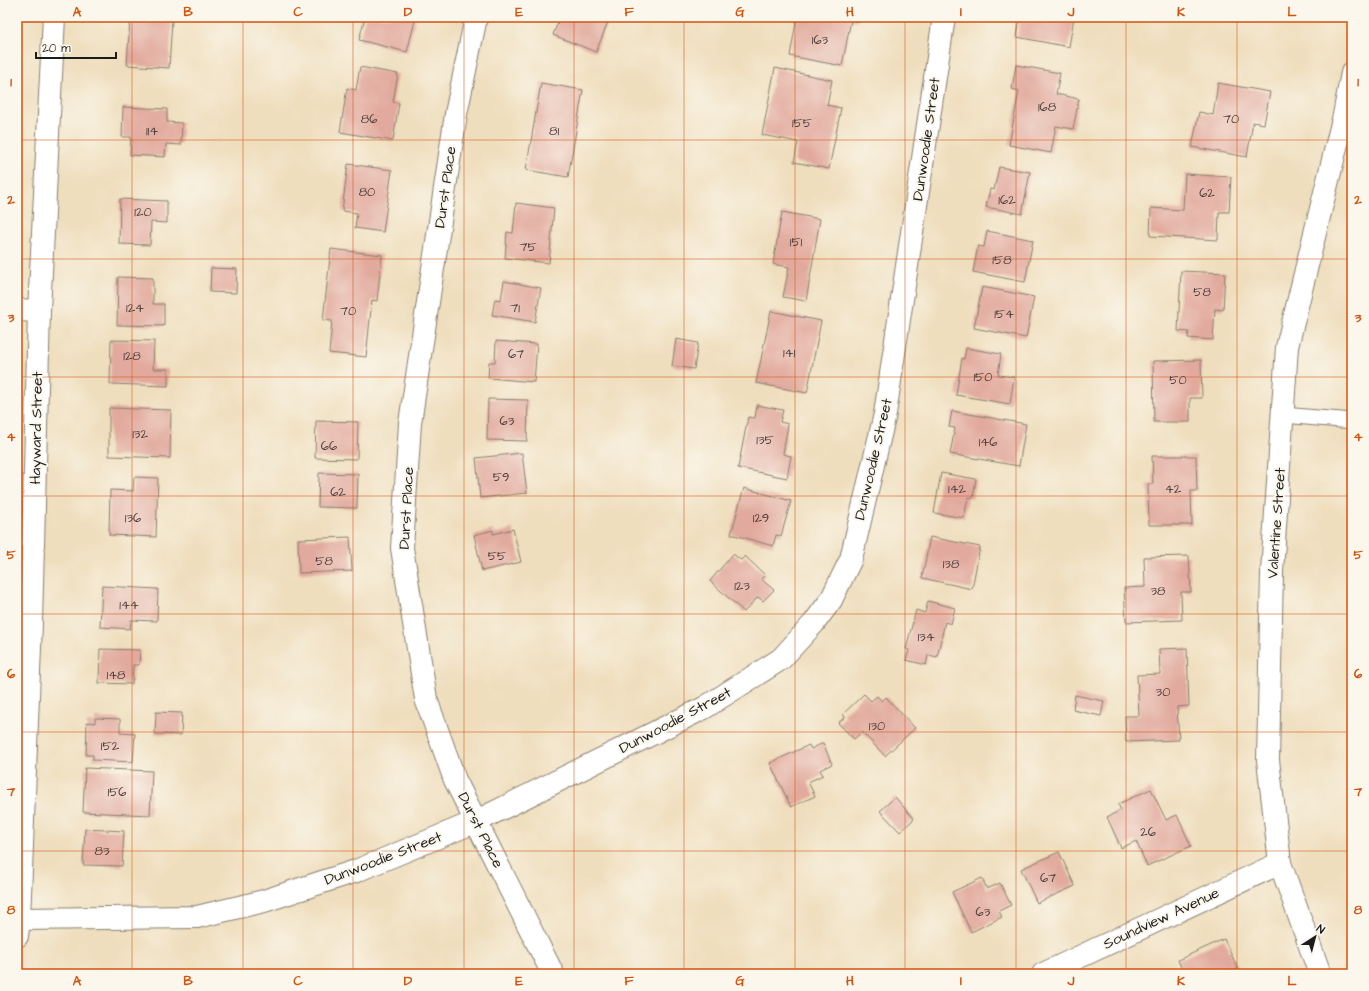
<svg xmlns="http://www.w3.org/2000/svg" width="1369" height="991" font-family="'Architects Daughter',sans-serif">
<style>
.building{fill:#e2aa9e}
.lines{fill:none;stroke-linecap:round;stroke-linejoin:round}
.service-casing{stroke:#867d6c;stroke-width:17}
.minor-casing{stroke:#867d6c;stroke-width:24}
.tertiary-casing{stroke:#867d6c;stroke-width:24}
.service{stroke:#fff;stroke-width:15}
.minor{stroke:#fff;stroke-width:22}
.tertiary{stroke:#fff;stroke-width:22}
.grid{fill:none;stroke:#d4530e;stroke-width:1;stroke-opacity:0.55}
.labels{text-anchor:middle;stroke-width:4;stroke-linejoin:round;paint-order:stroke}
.number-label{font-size:13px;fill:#4e403c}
.street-label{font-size:15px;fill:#1c1c1c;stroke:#fbf7ec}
.neatline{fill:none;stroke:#d4530e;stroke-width:1.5}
.grid-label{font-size:13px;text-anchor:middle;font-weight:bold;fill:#d4530e}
</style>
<rect width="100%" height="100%" fill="#fbf7ec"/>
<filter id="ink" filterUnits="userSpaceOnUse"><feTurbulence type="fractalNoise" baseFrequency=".025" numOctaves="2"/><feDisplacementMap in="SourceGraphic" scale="8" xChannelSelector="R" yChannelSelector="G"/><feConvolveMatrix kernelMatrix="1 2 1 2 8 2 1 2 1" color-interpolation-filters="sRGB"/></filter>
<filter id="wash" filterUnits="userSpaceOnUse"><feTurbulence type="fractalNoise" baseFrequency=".012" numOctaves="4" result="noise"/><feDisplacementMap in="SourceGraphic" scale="16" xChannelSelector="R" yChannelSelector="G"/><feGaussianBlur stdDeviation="0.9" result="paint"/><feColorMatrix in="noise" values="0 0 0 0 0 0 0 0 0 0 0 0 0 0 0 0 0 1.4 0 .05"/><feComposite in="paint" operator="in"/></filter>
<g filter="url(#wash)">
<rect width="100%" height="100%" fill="#efdebd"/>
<g id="blocks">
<g class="building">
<polygon points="133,17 163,17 163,20 172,20 169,68 127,65 130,18"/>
<polygon points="365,17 416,17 407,52 359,40"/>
<polygon points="560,17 610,17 596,52 553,35"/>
<polygon points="797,17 860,17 859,22 851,20 842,66 790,56"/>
<polygon points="1020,17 1074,17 1069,47 1017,37"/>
<polygon points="1016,65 1060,73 1056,94 1079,99 1073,129 1056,126 1051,153 1009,145 1019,91 1012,89"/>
<polygon points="360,67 398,74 393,102 399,103 393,141 340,132 347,88 356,90"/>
<polygon points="775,68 832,80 827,105 841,108 829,169 794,162 798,142 762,135"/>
<polygon points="541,83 583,90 568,177 526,170"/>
<polygon points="1218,83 1270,92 1264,124 1253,122 1247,157 1192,147 1199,112 1213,115"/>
<polygon points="123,107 167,109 167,122 182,123 181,145 166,144 165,157 130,155 131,137 122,137"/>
<polygon points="348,164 392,170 383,232 355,228 357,213 342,211"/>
<polygon points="999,167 1030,172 1022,214 986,207 990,189 994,190"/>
<polygon points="1185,174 1231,177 1229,212 1219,212 1218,240 1150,236 1151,208 1183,210"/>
<polygon points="120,199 167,201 167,223 151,222 150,245 119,244"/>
<polygon points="516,203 554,208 549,263 505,258 507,232 513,233"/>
<polygon points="782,212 820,219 806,301 783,297 789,267 773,264"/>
<polygon points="987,231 1033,240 1025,282 973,272 978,246 984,247"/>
<polygon points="331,249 382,255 377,301 372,300 366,357 329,353 332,321 323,320"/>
<polygon points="211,268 237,269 236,293 210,292"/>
<polygon points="1181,271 1225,273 1223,310 1215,309 1213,340 1188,338 1189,332 1178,331"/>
<polygon points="118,277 153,278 153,304 164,304 164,326 117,325"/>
<polygon points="504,281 541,288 535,322 492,315 495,299 501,300"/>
<polygon points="982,287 1034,297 1026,338 974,328"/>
<polygon points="771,311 821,321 807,393 756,383"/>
<polygon points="676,339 698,343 694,369 672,366"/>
<polygon points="111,340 154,341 153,369 168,369 168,386 110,384"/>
<polygon points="496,341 537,344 534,382 488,378 489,362 495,362"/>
<polygon points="966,348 1001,354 998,375 1014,377 1010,404 956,395 962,358 964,359"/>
<polygon points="1201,360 1202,398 1190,398 1190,422 1154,422 1153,361"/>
<polygon points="488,399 528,400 527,441 487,440"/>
<polygon points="757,405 783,410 780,422 788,424 783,454 791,456 787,478 738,468 748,417 755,418"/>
<polygon points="109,408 171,410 170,458 109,456"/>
<polygon points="952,411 1026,424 1019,466 950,454 955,428 949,427"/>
<polygon points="316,421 358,422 357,459 315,458"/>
<polygon points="522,453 527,493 480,498 476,458"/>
<polygon points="1152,456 1196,456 1197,491 1191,491 1192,525 1149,525 1148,484 1153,484"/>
<polygon points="319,473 358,474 357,508 318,507"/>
<polygon points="941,473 976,479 973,498 968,497 964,518 934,513"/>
<polygon points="134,477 158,478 156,537 109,535 110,490 133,491"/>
<polygon points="744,488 791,501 781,536 776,535 773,546 731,534"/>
<polygon points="513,529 521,562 482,571 474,535 493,530 493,534"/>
<polygon points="350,537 352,571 299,573 298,539"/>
<polygon points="930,537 980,547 972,589 922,578"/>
<polygon points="733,554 741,560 745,556 765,575 761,579 774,590 763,601 758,597 744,612 710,581"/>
<polygon points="1189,556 1191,592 1181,592 1182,620 1126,622 1124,588 1145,587 1144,557"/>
<polygon points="102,586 158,589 157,621 131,620 130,629 100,627"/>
<polygon points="928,601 955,608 951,624 945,622 937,657 928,655 926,665 906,660 909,650 906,649 916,610 925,613"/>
<polygon points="1187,648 1189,706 1177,707 1179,740 1126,742 1125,716 1139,716 1137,675 1160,674 1159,649"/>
<polygon points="100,649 140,650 139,665 133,665 132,684 99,683"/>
<polygon points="864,694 871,701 877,696 882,701 886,697 915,728 885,756 862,732 854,739 838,723 845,717 843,714"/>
<polygon points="1075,695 1104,701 1101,716 1073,710"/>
<polygon points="156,712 182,713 181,735 155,734"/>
<polygon points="95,718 120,719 120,733 135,734 133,762 93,760 93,755 86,755 87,722 95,723"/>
<polygon points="823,743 832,764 820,770 823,775 808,782 815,796 791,807 770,763 809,745 811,749"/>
<polygon points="85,768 152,771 150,815 83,812"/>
<polygon points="1151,789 1166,820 1177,815 1191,846 1147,866 1136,841 1121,848 1107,817 1121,810 1118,804"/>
<polygon points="895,797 914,819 900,832 880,811"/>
<polygon points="85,829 124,831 122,866 83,865"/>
<polygon points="1059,852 1075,886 1037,903 1021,869"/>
<polygon points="982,878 987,889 1000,883 1011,905 999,911 1002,917 971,932 952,892"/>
<polygon points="1224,939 1238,969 1227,974 1184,974 1178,960"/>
</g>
</g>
</g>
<g filter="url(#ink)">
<use href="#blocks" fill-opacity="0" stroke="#867d6c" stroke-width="1"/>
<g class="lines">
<defs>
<polyline id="service" points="1283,415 1352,421"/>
<g id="minor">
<polyline points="476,17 456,114 410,423 402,548 426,699 455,780 553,974"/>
<polyline points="17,310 39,311"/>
<polyline points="17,919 197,917 264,901 356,871 477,821 704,708 781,659 814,623 831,600 851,559 885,414 944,17"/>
<polyline points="17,936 19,919 31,623 39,311 54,17"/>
<polyline points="1043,974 1280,863"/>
</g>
<polyline id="tertiary" points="1320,974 1280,863 1268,760 1272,572 1287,347 1344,115 1352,73"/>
</defs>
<use href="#service" class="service-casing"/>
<use href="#minor" class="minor-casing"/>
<use href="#tertiary" class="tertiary-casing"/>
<use href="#service" class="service"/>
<use href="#minor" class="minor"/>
<use href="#tertiary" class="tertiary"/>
</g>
</g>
<path class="grid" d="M132,17V974M243,17V974M353,17V974M464,17V974M574,17V974M684,17V974M795,17V974M905,17V974M1016,17V974M1126,17V974M1237,17V974M17,140H1352M17,259H1352M17,377H1352M17,496H1352M17,614H1352M17,732H1352M17,851H1352"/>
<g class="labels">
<g class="number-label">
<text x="820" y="44">163</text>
<text x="1047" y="111">168</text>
<text x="369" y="123">86</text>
<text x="1231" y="123">70</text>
<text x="802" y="127">155</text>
<text x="152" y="135">114</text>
<text x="554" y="135">81</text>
<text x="367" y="196">80</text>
<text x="1207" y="197">62</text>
<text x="1007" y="204">162</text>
<text x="143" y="216">120</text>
<text x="796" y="246">151</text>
<text x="528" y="251">75</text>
<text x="1002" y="264">158</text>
<text x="1202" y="296">58</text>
<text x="135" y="312">124</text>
<text x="515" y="312">71</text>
<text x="348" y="315">70</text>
<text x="1004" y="318">154</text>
<text x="789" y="357">141</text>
<text x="516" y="358">67</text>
<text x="132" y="360">128</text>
<text x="983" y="381">150</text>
<text x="1178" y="384">50</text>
<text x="507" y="425">63</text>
<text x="140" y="438">132</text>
<text x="765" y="444">135</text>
<text x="988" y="446">146</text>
<text x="329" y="450">66</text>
<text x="501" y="481">59</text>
<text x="957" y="493">142</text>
<text x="1173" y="493">42</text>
<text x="338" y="496">62</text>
<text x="133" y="522">136</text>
<text x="761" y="522">129</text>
<text x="497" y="560">55</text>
<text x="324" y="565">58</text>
<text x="951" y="568">138</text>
<text x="742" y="590">123</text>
<text x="1158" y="595">38</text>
<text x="129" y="609">144</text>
<text x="926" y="641">134</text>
<text x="116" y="679">148</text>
<text x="1163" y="696">30</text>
<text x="877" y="730">130</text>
<text x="110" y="750">152</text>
<text x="117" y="796">156</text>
<text x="1148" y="836">26</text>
<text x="102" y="855">83</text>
<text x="1048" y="882">67</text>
<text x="983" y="916">63</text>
</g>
<g class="street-label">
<text transform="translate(926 139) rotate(-82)" y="5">Dunwoodie Street</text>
<text transform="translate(445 187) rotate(-82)" y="5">Durst Place</text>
<text transform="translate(36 428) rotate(-89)" y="5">Hayward Street</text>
<text transform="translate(873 459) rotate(-77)" y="5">Dunwoodie Street</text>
<text transform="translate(406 508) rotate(-87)" y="5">Durst Place</text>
<text transform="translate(1276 523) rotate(-86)" y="5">Valentine Street</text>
<text transform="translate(675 720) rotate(-28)" y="5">Dunwoodie Street</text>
<text transform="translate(481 830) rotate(63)" y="5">Durst Place</text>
<text transform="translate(383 858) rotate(-21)" y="5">Dunwoodie Street</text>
<text transform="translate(1161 918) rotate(-25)" y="5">Soundview Avenue</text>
</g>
</g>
<rect width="1369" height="991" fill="none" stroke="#fbf7ec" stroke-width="44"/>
<g transform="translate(1315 937) rotate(36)" stroke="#fbf7ec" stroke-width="3" paint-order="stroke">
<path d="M0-3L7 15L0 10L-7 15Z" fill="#1c1c1c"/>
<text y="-6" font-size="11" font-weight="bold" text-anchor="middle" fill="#1c1c1c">N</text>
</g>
<path d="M36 52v6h80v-6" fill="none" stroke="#1c1c1c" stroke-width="2"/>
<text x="42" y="52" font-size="12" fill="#1c1c1c" stroke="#fbf7ec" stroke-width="3" paint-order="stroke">20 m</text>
<rect x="22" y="22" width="1325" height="947" class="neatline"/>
<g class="grid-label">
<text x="77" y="16">A</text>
<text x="188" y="16">B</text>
<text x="298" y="16">C</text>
<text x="408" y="16">D</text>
<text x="519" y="16">E</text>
<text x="629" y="16">F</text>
<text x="740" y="16">G</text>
<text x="850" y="16">H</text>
<text x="961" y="16">I</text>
<text x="1071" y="16">J</text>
<text x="1181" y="16">K</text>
<text x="1292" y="16">L</text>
<text x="11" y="86">1</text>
<text x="1358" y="86">1</text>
<text x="11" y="204">2</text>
<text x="1358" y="204">2</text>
<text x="11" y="322">3</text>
<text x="1358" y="322">3</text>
<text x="11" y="441">4</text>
<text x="1358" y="441">4</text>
<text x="11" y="559">5</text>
<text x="1358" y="559">5</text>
<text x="11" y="678">6</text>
<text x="1358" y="678">6</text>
<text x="11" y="796">7</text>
<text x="1358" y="796">7</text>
<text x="11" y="914">8</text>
<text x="1358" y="914">8</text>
<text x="77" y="985">A</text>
<text x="188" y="985">B</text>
<text x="298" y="985">C</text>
<text x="408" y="985">D</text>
<text x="519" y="985">E</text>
<text x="629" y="985">F</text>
<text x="740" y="985">G</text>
<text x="850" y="985">H</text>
<text x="961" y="985">I</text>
<text x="1071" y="985">J</text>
<text x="1181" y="985">K</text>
<text x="1292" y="985">L</text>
</g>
</svg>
